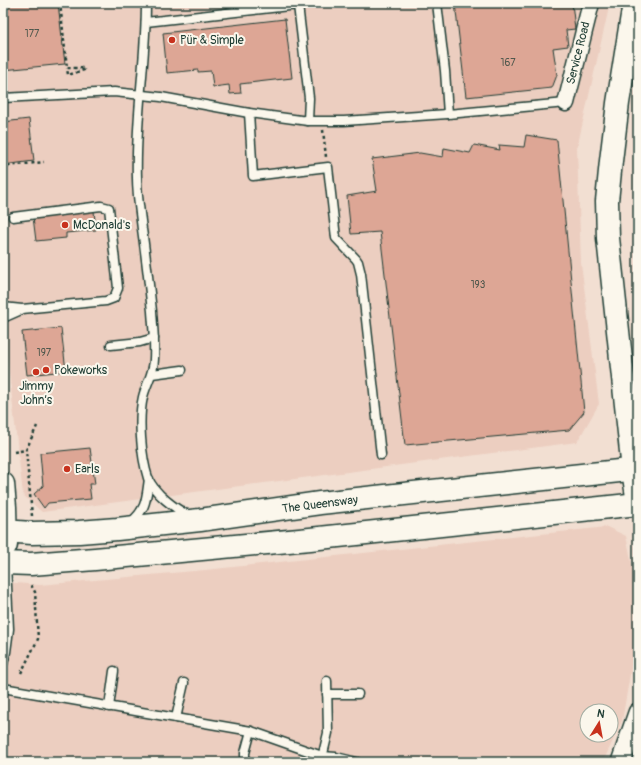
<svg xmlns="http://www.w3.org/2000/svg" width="641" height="765" font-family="Pangolin,sans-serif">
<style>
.built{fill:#eccec0;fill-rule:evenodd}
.building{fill:#dda695;stroke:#1f3d34}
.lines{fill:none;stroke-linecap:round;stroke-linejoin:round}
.service-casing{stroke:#1f3d34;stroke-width:11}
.minor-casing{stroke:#1f3d34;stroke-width:19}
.tertiary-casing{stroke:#1f3d34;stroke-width:22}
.secondary-casing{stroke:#1f3d34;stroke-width:25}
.primary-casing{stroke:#1f3d34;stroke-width:25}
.motorway-casing{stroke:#1f3d34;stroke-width:25}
.path{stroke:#1f3d34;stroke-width:2.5;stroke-dasharray:3 3;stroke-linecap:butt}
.service{stroke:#fbf7ec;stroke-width:8}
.minor{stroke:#fbf7ec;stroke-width:16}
.tertiary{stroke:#fbf7ec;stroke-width:19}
.secondary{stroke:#fbf7ec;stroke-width:22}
.primary{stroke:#fbf7ec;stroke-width:22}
.motorway{stroke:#fbf7ec;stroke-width:22}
.poi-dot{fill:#c8321e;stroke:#fbf7ec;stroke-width:1.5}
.labels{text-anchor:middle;stroke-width:4;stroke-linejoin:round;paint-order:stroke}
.number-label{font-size:10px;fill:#4e574c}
.poi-label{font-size:12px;fill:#1f3d34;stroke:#fbf7ec;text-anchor:start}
.street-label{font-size:12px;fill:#1f3d34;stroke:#fbf7ec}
</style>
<rect width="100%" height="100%" fill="#f2dfd2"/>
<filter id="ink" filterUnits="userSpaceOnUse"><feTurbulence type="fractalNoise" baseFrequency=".025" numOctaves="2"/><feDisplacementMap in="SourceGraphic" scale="8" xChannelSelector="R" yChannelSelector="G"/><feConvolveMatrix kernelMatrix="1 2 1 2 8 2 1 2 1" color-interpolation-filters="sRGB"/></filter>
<g filter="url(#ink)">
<g class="built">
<polygon points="3,3 610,3 577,148 581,263 599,404 577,442 42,512 23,495 3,319"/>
<path d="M607,527L626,536L635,578L634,651L622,721L603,762H3V582L40,585L205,570ZM587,711H611V735H587Z"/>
</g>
<g class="building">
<polygon points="3,3 58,3 65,64 3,70"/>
<polygon points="455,3 572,3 575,29 566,30 568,46 553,48 557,75 552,88 466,97"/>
<polygon points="285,19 292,78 240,84 241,93 230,94 229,85 213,87 211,71 198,72 198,70 167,73 163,33"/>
<polygon points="29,119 34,161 3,165 3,122"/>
<polygon points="526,135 557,140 584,412 569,430 405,445 380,232 351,234 347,196 377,191 372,159 420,153 443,157 444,148 470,153 474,145 500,150 499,145 524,147"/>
<polygon points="94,211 96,230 66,233 66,238 36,241 33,217"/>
<polygon points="61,328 66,371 27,375 22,332"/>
<polygon points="90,448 95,484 89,484 91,499 48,503 44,508 34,494 43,486 40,453"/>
</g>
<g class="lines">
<defs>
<g id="service">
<path d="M146,3C146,62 135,120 137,178C137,195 140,212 142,229C146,257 149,284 152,311C153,327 155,343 154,359C154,373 146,384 143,397C138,419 141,456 148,478C154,493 175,509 190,516"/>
<polyline points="437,3 445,71 448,114"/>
<polyline points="146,22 298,5 309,98 308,121"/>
<polyline points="3,98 114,92 161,97 249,113 308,121 344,121 448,114 566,103"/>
<polyline points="249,113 253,176 328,167 336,238 356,259 358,262 361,274 381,455"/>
<polyline points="3,307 22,309 106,301 114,298 118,288 109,208 101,206 13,217"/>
<polyline points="3,318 21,310"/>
<polyline points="111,345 140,342 154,338"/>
<polyline points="152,374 182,370"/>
<path d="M130,523C147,509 146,499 149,479"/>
<polyline points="3,664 6,652 9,629 6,564"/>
<polyline points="3,688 251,731 322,756 336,757 357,762"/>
<polyline points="327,694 358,694"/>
<polyline points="109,707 114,671"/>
<polyline points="176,718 184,683"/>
<polyline points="245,762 245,753 251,731"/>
<polyline points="321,762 328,733 327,681"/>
</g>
<polyline id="minor" points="566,103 591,3"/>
<polyline id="tertiary" points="621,762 638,713"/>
<g id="secondary">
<polyline points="3,484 5,507 6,545"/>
<polyline points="3,531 32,533 79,532 117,529 200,520 320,503 638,469"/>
<polyline points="3,563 31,564 95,559 310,539 638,504"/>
</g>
<polyline id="primary" points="633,470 638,503"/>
<polyline id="motorway" points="633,470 608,238 607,201 611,161 618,103 634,3"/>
</defs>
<use href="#service" class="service-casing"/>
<use href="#minor" class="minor-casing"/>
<use href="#tertiary" class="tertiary-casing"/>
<use href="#secondary" class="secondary-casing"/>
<use href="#primary" class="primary-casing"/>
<use href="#motorway" class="motorway-casing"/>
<g class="path">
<polyline points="60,3 67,68 84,68 84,70 68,75 67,68"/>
<polyline points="323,130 326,157"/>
<polyline points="3,170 8,166 44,162"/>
<polyline points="14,452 26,450"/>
<polyline points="32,516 26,450 37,426"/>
<polyline points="21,673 38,639 35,592 31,585"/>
</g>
<use href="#service" class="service"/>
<use href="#minor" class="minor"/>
<use href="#tertiary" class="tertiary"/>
<use href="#secondary" class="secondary"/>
<use href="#primary" class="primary"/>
<use href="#motorway" class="motorway"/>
</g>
</g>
<g class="poi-dot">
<circle cx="172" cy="40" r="4"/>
<circle cx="65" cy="225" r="4"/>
<circle cx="46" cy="370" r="4"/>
<circle cx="36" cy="372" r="4"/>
<circle cx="67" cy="469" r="4"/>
</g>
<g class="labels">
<g class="number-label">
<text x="32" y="37">177</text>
<text x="508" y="66">167</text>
<text x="478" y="288">193</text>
<text x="44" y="356">197</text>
</g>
<g class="poi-label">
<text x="180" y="44">Pür &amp; Simple</text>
<text x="73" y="229">McDonald's</text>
<text x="54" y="374">Pokeworks</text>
<text x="36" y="390" text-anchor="middle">Jimmy<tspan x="36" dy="14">John’s</tspan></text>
<text x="75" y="473">Earls</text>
</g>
<g class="street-label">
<text transform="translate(578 53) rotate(-76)" y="4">Service Road</text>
<text transform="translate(320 504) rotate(-7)" y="4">The Queensway</text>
</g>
</g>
<rect width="641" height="765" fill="none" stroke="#fbf7ec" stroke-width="16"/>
<rect x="8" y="8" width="625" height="749" fill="none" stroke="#1f3d34" stroke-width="1.5" filter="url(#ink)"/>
<g transform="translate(599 723) rotate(11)"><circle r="19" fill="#fbf7ec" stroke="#a3ada2"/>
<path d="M0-3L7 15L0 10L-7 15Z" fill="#c8321e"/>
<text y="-6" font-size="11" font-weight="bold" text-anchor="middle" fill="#1f3d34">N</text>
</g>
</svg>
